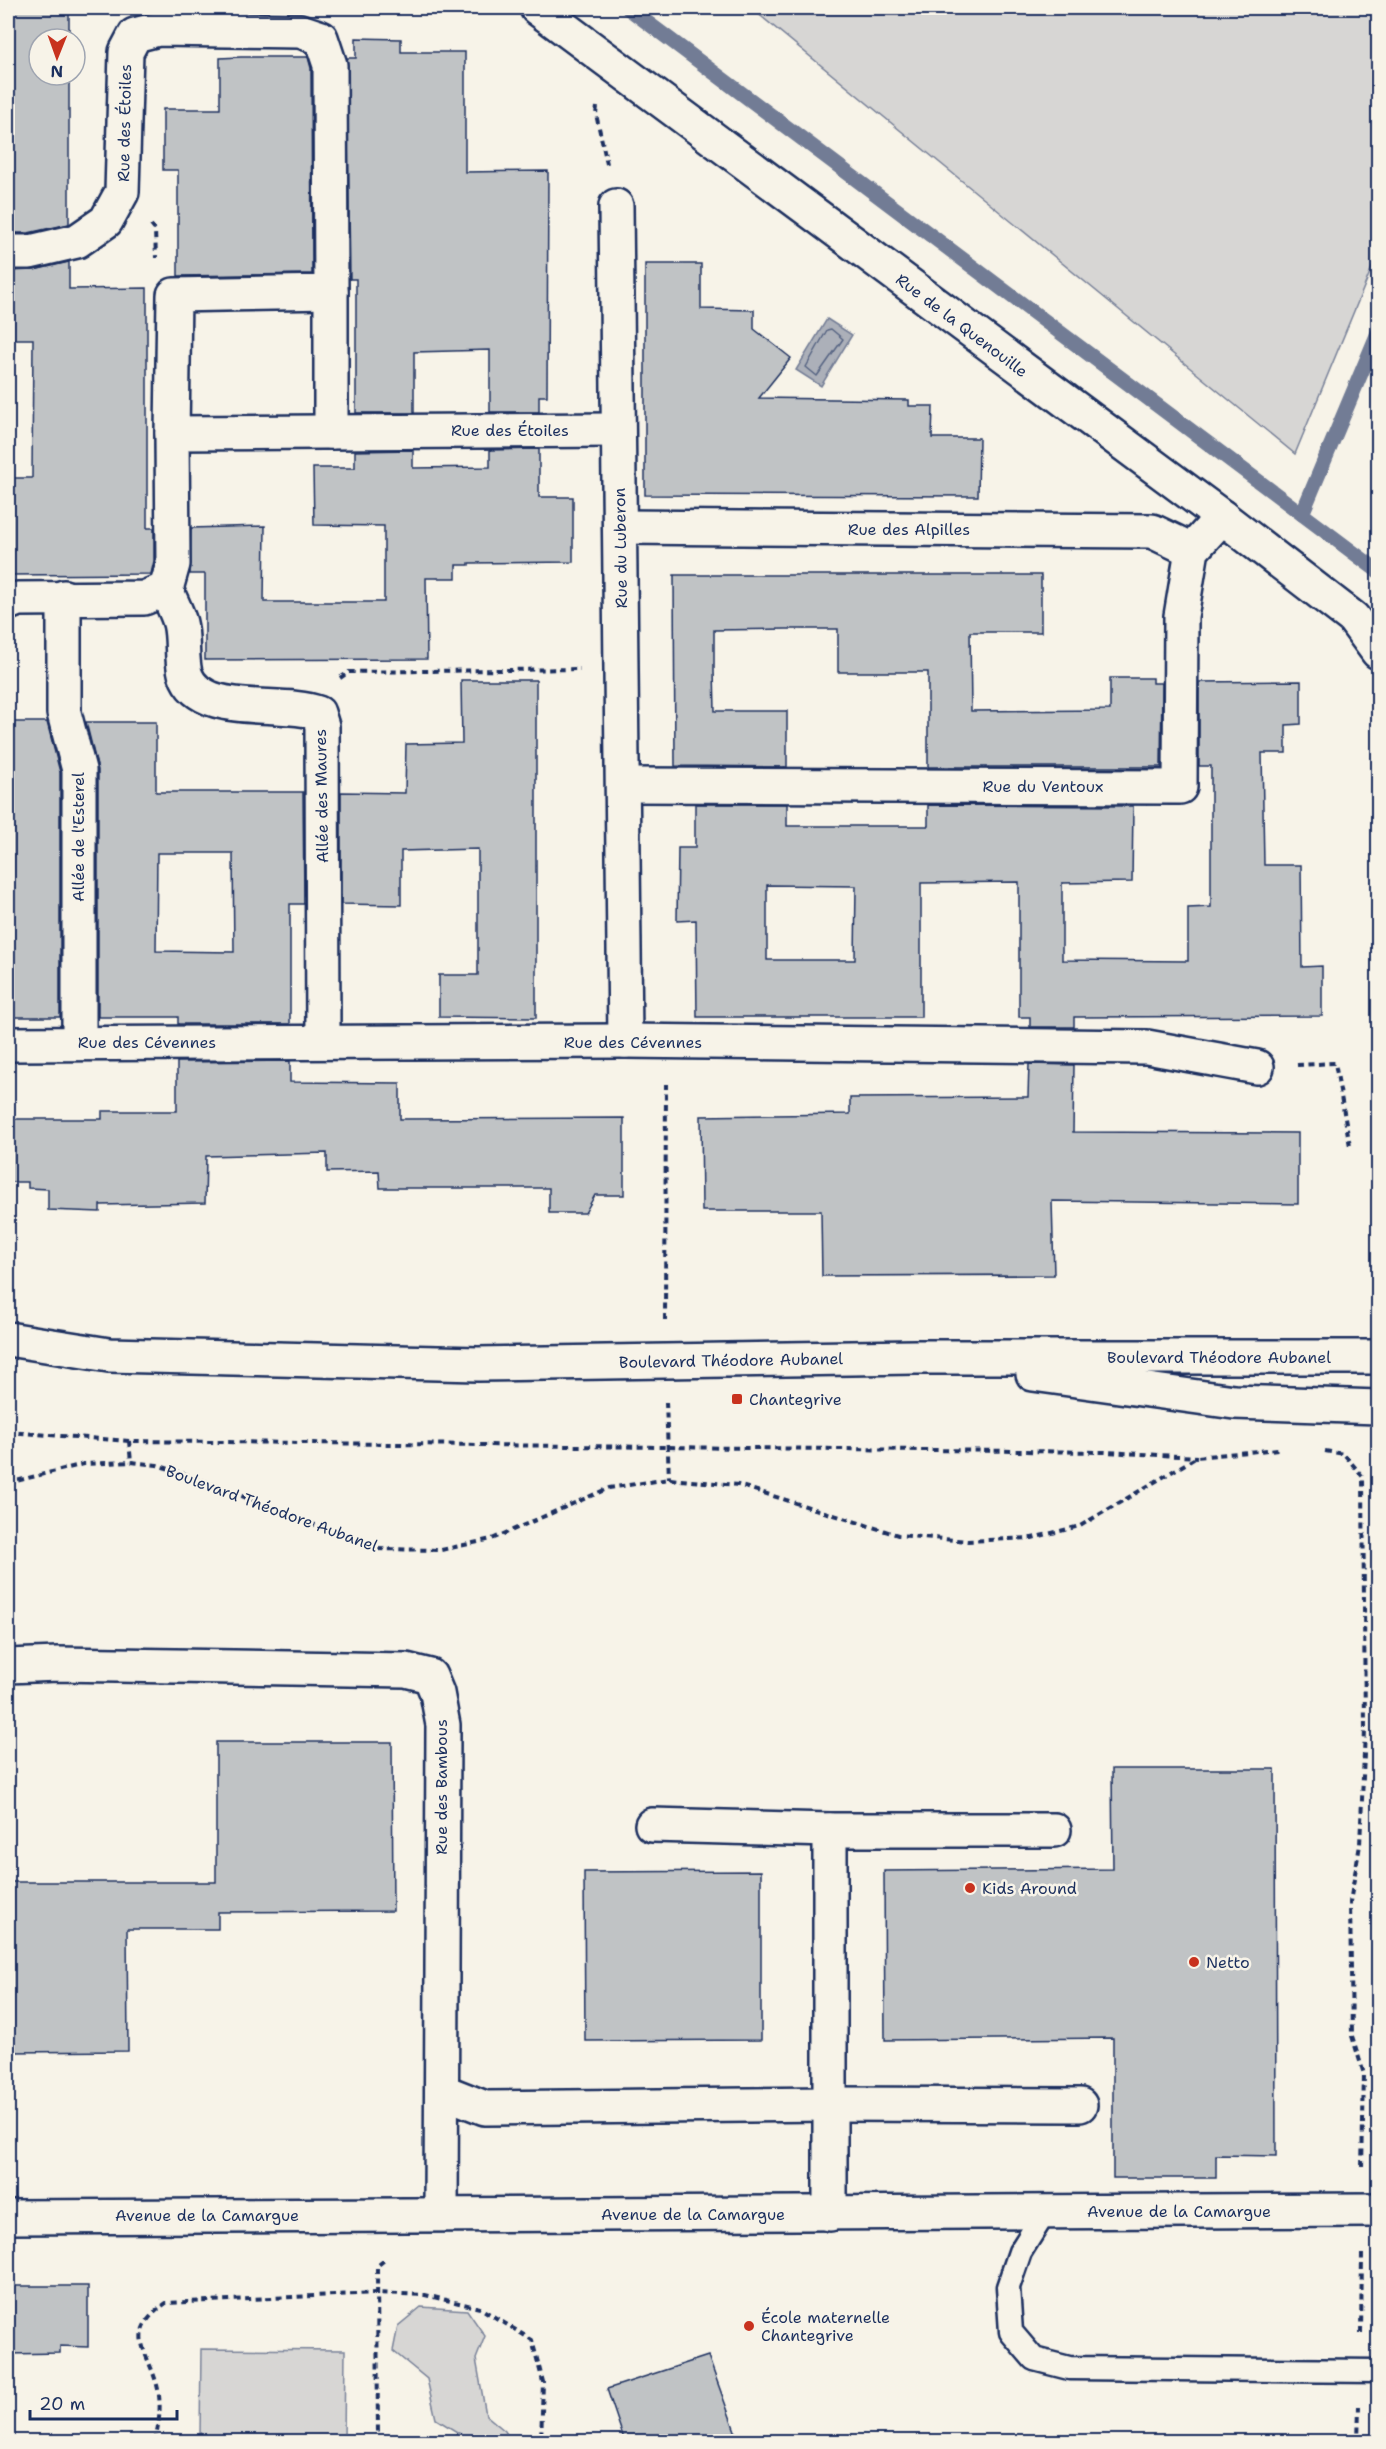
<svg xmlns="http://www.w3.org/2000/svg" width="1386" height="2449" font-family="'Shantell Sans',sans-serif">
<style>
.green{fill:#d7d6d4;stroke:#798299;stroke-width:1.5}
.water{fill:#acb0b9;stroke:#727c95;stroke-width:1.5}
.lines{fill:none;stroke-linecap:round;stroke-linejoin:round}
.shore{stroke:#556382;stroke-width:1.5}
.stream{stroke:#727c95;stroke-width:15}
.building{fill:#c0c3c5;stroke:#1b2f5e;stroke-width:1.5;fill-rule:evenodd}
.service-casing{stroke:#1b2f5e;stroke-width:27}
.minor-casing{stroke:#1b2f5e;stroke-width:38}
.primary-casing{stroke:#1b2f5e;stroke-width:38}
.path{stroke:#1b2f5e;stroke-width:4;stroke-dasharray:6 4.5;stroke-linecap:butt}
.service{stroke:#f7f3e8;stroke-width:22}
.minor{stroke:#f7f3e8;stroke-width:33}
.primary{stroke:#f7f3e8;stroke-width:33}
.poi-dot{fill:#c8321e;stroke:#f7f3e8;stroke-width:2}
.labels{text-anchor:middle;stroke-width:5;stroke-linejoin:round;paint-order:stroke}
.street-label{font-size:16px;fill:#1b2f5e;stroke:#f7f3e8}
.poi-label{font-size:16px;fill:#1b2f5e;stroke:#f7f3e8;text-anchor:start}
</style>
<rect width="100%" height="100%" fill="#f7f3e8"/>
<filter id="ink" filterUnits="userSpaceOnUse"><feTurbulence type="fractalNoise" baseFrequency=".0167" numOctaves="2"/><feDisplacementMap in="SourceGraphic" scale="12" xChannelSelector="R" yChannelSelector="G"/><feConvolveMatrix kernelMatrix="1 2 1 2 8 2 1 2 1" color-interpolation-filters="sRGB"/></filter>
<g filter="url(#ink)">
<g class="green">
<polygon points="751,8 1378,8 1378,253 1295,454"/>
<polygon points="421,2307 467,2310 485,2336 476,2359 486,2415 505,2431 511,2441 463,2441 462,2435 436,2419 427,2379 393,2351 398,2326"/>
<polygon points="201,2349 345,2350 344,2440 200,2439"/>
</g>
<polygon class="water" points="827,319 852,335 821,386 796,370"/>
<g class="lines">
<polygon class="shore" points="831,329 843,339 817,376 806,367 827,330"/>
<g class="stream">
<polyline points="628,8 1378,571"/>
<polyline points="1302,514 1378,333"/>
</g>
</g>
<g class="building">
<polygon points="13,8 69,8 69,39 39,39 39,75 69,75 69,224 28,233 8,233 8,52 12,52"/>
<polygon points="356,38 401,39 401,52 465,52 465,172 548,171 547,396 539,396 539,412 490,412 490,350 414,352 414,413 356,413 356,279 350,279 347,58 356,58"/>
<polygon points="241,57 308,57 311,68 312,274 178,276 178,170 163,170 163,109 220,109 220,58"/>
<polygon points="69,262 69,289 147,288 147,528 154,528 154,561 151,574 8,575 8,478 32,478 33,339 8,339 8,271 34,270"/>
<polygon points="645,264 701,264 701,309 754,310 754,329 791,358 759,398 909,400 909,406 933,406 932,438 979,438 978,496 645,495"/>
<polygon points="539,449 539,497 573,497 573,562 469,563 469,565 456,565 456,578 426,578 427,659 205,660 205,574 190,574 191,528 265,526 264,602 384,602 384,526 314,525 313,468 355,468 355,451 413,450 413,468 490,467 490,450"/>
<polygon points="674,575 1041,575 1041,632 970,632 971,711 1110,710 1110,678 1153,678 1153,683 1162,683 1161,767 928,767 928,672 838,672 838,629 786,629 714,630 714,670 715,711 787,711 787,767 675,766"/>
<polygon points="461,680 536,680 536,1018 439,1017 439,975 478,975 478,849 401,851 401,905 341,904 341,792 405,793 406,744 462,743"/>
<path d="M1301,681V724L1286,725V753H1262L1264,865H1301L1302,967L1322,966V1016L1074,1017V1027H1030V1017H1019V882L921,883V1017H697L696,920L677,921L678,848H695V804H787V826H928V805L1133,806L1132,882L1062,883V960L1188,961V908L1211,907V766H1199V682ZM767,885L856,886L855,960H767Z"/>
<polygon points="8,722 47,722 60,772 60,1017 8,1017"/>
<path d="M86,722H156V792H303L304,904H290V1024H178V1017H98V770ZM157,853H233L234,952L156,951Z"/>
<polygon points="290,1061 290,1082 400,1083 400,1119 624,1118 624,1195 595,1195 585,1213 549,1213 549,1188 380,1188 379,1171 327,1172 327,1153 206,1156 205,1203 100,1205 100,1212 48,1210 48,1189 28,1188 28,1182 8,1182 8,1119 102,1119 102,1111 177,1111 177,1062"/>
<polygon points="1029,1064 1074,1065 1073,1132 1298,1133 1298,1204 1052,1201 1054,1275 822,1276 821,1211 702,1211 701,1116 850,1114 850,1098 1028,1097"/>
<polygon points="216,1742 392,1742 393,1911 218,1912 218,1929 127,1929 128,2051 8,2052 8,1882 216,1882"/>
<polygon points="1112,1769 1275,1769 1276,2156 1216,2155 1216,2178 1113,2178 1113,2038 885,2040 884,1871 1113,1869"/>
<polygon points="761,1871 761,2040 585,2041 584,1872"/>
<polygon points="8,2286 88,2286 88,2347 60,2346 60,2353 8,2354"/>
<polygon points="708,2356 739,2442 625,2442 607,2389"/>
</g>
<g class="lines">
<defs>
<polyline id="service" points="1045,2212 1020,2252 1008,2287 1011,2332 1034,2359 1069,2368 1378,2371"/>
<g id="minor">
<polyline points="537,8 1222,517 1353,618 1378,652"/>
<polyline points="616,206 625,1041"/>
<polyline points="8,252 30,252 77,241 106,221 122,192 126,52 135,35 158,29 300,31 321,38 330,65 331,292 174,295 172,433 617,430"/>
<polyline points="331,432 331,292"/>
<polyline points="621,527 1152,531 1192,550"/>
<path d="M166,589C170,600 177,612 180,623C184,639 181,657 185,673C199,719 281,699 318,713L322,726L323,1041"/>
<polyline points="166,589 173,564 172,433"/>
<polyline points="64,597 64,713 79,770 79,1042"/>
<polyline points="8,603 18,599 144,598 166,589"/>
<polyline points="624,785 1180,787 1181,616 1192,550 1222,517"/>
<polyline points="8,1044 625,1041 1147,1047 1257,1067"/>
<polyline points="8,1666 58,1664 406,1670 430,1676 437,1693 443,1725 441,2214"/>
<polyline points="652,1825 830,1830"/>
<polyline points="442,2091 485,2108 830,2104 1080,2105"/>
<polyline points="830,2214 830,1830 1054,1830"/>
<polyline points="8,2217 1378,2210"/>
</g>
<g id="primary">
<polyline points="8,1339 109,1355 478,1364 915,1357 1378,1357"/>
<polyline points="1033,1374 1234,1402 1378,1407"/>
</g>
</defs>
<use href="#service" class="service-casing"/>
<use href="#minor" class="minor-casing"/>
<use href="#primary" class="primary-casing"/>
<g class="path">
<polyline points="597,107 596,114 607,164"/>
<polyline points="151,225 155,230 156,258"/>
<polyline points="340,678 349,672 580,669"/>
<polyline points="1297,1065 1335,1063 1350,1146"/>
<polyline points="665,1320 666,1084"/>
<polyline points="666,1402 669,1479"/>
<polyline points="8,1432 129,1441 1105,1452 1197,1457"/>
<polyline points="129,1441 131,1462"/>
<polyline points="1325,1451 1344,1454 1363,1477 1365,1731 1360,1845 1350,1902 1352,2036 1364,2074 1362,2168"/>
<polyline points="8,1483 84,1464 131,1462 157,1465 191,1476 376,1549 441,1550 492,1539 609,1488 669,1479 738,1485 898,1535 967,1541 1032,1538 1080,1526 1197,1457 1278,1449"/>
<polyline points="1361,2333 1362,2254"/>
<path d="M155,2442C159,2423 162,2404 157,2385C146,2346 124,2334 166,2303L377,2293L425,2295L480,2308L532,2340L543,2382L541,2442"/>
<polyline points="378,2442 377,2266 387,2258"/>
<polyline points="1358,2442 1359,2406"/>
</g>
<use href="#service" class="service"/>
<use href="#minor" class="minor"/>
<use href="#primary" class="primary"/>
</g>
</g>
<g class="poi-dot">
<rect x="731" y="1393" width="12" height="12" rx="3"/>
<circle cx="970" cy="1888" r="6"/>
<circle cx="1194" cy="1962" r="6"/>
<circle cx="749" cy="2326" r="6"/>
</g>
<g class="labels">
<g class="street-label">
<text transform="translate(124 123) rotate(-89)" y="6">Rue des Étoiles</text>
<text transform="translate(962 325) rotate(37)" y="6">Rue de la Quenouille</text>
<text x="510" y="436">Rue des Étoiles</text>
<text x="909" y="535">Rue des Alpilles</text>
<text transform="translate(620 548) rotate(-91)" y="6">Rue du Luberon</text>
<text x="1043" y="792">Rue du Ventoux</text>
<text transform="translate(321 796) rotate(-91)" y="6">Allée des Maures</text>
<text transform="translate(78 837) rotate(-90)" y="6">Allée de l'Esterel</text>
<text x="147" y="1048">Rue des Cévennes</text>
<text x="633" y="1048">Rue des Cévennes</text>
<text x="1219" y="1363">Boulevard Théodore Aubanel</text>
<text transform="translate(731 1360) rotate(-1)" y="6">Boulevard Théodore Aubanel</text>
<text transform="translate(272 1508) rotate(20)" y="6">Boulevard Théodore Aubanel</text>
<text transform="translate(441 1787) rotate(-90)" y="6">Rue des Bambous</text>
<text x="1179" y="2217">Avenue de la Camargue</text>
<text x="693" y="2220">Avenue de la Camargue</text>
<text x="207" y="2221">Avenue de la Camargue</text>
</g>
<g class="poi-label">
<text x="749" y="1405">Chantegrive</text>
<text x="982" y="1894">Kids Around</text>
<text x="1206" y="1968">Netto</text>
<text x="761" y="2323">École maternelle<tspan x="761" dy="18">Chantegrive</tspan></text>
</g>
</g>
<rect width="1386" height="2449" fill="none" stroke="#f7f3e8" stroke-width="30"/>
<rect x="15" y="15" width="1356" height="2419" fill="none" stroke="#1b2f5e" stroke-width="2" filter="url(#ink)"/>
<g transform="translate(57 57) rotate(181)"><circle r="28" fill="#f7f3e8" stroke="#9fa5b1" stroke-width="1.5"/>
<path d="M0-4.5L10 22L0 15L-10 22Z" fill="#c8321e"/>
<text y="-9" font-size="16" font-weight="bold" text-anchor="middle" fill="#1b2f5e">N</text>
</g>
<path d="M30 2410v9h147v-9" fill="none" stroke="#1b2f5e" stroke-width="3"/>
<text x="39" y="2410" font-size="18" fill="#1b2f5e" stroke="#f7f3e8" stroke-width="4.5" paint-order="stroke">20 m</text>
</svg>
